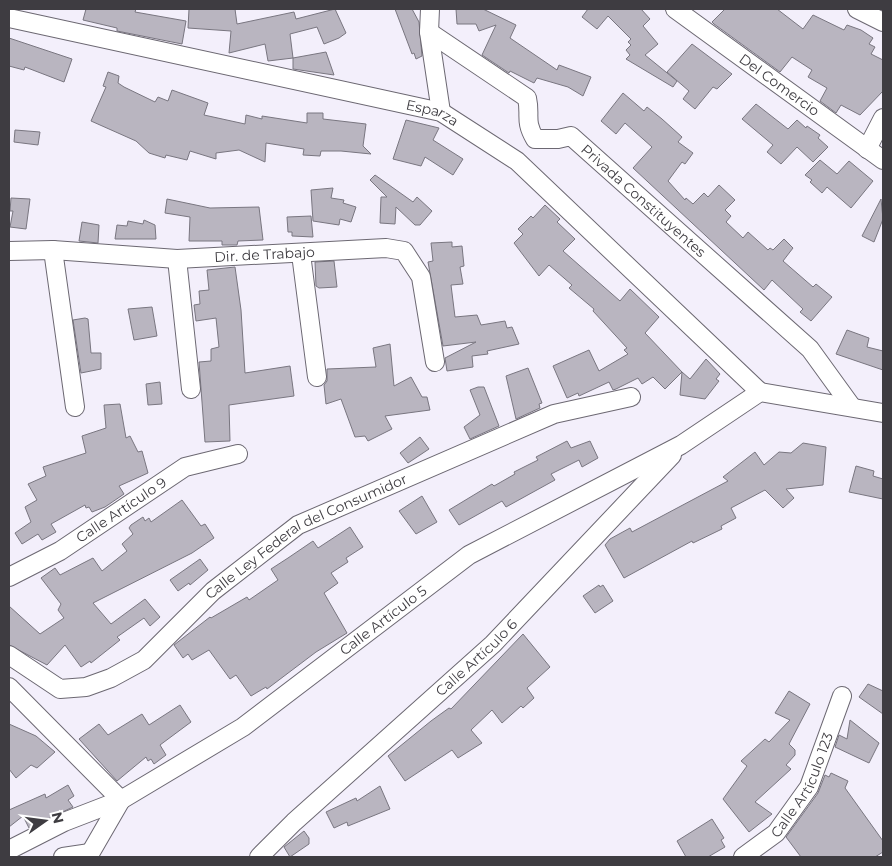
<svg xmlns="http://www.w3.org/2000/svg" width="892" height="866" font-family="Montserrat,sans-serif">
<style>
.building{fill:#b9b5c0;stroke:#797680}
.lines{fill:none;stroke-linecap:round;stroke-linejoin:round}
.minor-casing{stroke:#6c6872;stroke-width:20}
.minor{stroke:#fff;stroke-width:18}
.labels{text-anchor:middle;stroke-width:5;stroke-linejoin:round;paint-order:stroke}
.street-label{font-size:14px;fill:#3e3c41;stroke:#fff}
</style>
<rect width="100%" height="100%" fill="#f3effb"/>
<g class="building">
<polygon points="86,9 136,9 135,12 186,21 182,44 117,31 117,28 83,20"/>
<polygon points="189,9 235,9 237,24 294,12 296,19 335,9 346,33 339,38 324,44 317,27 290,34 293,58 326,52 334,75 293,69 293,58 268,61 265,44 229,53 231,31 188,28"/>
<polygon points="395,9 412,9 419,22 422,56 416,59 414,53 412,54"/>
<polygon points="456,9 483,9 516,25 510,38 557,70 559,65 591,77 583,96 568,87 537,78 534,83 510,71 509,73 482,55 496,25 479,31 476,24 457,24"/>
<polygon points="588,9 641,9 650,19 643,26 658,44 645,55 677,81 673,87 626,59 630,55 626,50 631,45 628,42 631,39 608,16 597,29 582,17"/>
<polygon points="725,9 777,9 803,29 813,15 844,30 847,25 861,30 873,38 869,44 875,47 871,54 883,60 883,91 860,115 841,105 836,113 820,101 827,88 808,77 812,70 792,57 780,72 714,24 712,22"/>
<polygon points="9,38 72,59 64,82 25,67 24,70 9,66"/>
<polygon points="692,44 732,74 717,89 713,87 695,109 683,99 689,91 667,72"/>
<polygon points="108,72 119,76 118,83 124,87 155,102 158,97 168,101 172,90 208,103 204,115 245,124 246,115 262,119 262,116 307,123 307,113 323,113 323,119 366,124 363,146 371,154 341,151 321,151 320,156 303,155 304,149 266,143 265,162 239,150 216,153 216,159 190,151 187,160 166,155 165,158 149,153 136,141 91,121 106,87 103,86"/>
<polygon points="623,93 644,111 647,107 662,119 682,137 678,142 693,153 685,164 682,162 668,181 685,200 686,198 693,204 704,193 708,197 719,185 735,200 725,210 731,216 726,222 743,238 748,232 768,250 770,248 773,250 784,239 793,248 783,261 813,287 816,284 832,297 811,321 800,312 803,309 772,280 764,290 633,168 652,147 625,123 616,134 601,121"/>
<polygon points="756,104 788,129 797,120 806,128 807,126 820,135 818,138 828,147 813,162 797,147 781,164 767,152 773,145 742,119"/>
<polygon points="406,120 439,128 433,140 463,159 453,175 425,157 421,166 393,159"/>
<polygon points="15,130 40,132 38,145 14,142"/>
<polygon points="820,160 837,174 849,161 873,181 851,208 827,187 822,193 810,182 812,180 805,175"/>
<polygon points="375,175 413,202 417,197 432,211 420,225 415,225 396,207 395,224 380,223 381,197 387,197 370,180"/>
<polygon points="333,188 331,198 344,200 343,203 356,207 351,222 340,219 339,225 313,221 311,190"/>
<polygon points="11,198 30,199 26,229 10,227 13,211 10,211"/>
<polygon points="167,199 210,208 259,207 263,240 238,241 237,245 222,245 222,241 189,241 190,217 165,213"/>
<polygon points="881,199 883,219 874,242 862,236"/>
<polygon points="545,205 560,219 557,222 575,239 563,251 620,301 630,289 659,317 645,333 682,372 665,389 653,377 642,384 638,378 616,389 613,390 609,382 579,396 578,393 567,398 553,366 589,350 599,371 628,354 624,350 627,348 593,311 594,309 569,288 572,285 549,265 539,276 514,243 523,234 518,229 531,216 533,218"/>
<polygon points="311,216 313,237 292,236 292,232 288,232 287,217"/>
<polygon points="144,220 155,225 156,239 115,239 117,225 127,226 128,221 143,224"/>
<polygon points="82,222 99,225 98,243 79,241"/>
<polygon points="452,242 452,247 462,246 464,266 460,267 463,284 451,285 455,317 477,315 481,325 505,321 507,328 512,327 519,344 487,351 488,354 472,356 473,367 447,371 445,358 476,342 443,346 428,262 433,261 431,243"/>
<polygon points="334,261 337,287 319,288 316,286 315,262"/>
<polygon points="235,267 241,310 245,373 290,366 294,396 229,405 230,441 205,442 199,362 211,361 211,349 219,347 216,318 196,321 194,305 200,304 199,291 209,290 207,270"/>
<polygon points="152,307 157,336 134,340 128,309"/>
<polygon points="85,318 88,319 91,353 101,353 101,369 81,373 73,320"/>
<polygon points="847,330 869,338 867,347 883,351 883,370 836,354"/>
<polygon points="390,344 394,386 411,377 422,397 427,397 430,410 385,416 392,429 368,441 365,436 355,437 341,399 326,404 324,385 327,381 327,369 376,367 373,348"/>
<polygon points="706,359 720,374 716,379 719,381 705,399 680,395 682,372 690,379"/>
<polygon points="528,368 542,403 539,404 540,408 516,419 506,376"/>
<polygon points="160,382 162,404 148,405 146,384"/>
<polygon points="478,387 484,387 499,426 470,439 464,427 480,415 470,390"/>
<polygon points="120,404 126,438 130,436 138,452 142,451 148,473 119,486 124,494 105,507 92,512 89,507 86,508 85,505 51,524 56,532 42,540 38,534 22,544 15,533 31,522 25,507 37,500 28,484 46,476 43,467 86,453 82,436 106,428 104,405"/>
<polygon points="420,437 429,449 408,463 400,453"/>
<polygon points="567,441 571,448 590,441 598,458 582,467 579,460 551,474 555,480 506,507 502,501 459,525 449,510 492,484 494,486 515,474 514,472 538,460 536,457"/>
<polygon points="803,443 826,447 823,485 786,489 794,498 783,508 765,490 731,508 736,518 721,526 722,529 693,543 692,541 624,578 605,545 610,539 630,528 632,532 728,481 723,477 755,452 764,465 779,452 791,453"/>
<polygon points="856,466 874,471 873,476 883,479 883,499 849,492"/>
<polygon points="422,496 437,522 416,534 399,511"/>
<polygon points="182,500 201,526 205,524 214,538 192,553 93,603 111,624 145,599 160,617 150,626 144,618 117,637 120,640 91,663 90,661 81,667 65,645 47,665 9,645 9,606 40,634 64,618 58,610 61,604 41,578 55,568 60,575 93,558 102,571 127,551 122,544 133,534 129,528 131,525 143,517 145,521 149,518 151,522"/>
<polygon points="350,527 363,547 346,558 348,562 331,573 338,583 324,593 347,633 316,652 267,689 266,687 251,696 236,675 230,679 209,650 192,660 188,654 183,658 174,645 210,617 211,618 247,597 249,600 278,580 271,569 288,558 313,541 318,548"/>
<polygon points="200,559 208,570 190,585 189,583 178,591 170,580"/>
<polygon points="599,585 600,587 603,585 613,601 595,613 583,596"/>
<polygon points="523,634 550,667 527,688 534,698 523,708 521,706 502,723 492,710 471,730 482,743 458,758 452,750 405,781 388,756 431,721 449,708 451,709"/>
<polygon points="868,684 883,691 883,714 859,697"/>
<polygon points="789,691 810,704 789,744 795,750 795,755 786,765 791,769 755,802 772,814 749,832 723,799 747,766 741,761 765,739 769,742 790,720 775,713"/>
<polygon points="180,705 191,722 160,745 166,755 154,764 151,759 148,761 146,757 117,781 79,739 99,724 108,735 142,714 149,725"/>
<polygon points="850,720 879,743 869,763 835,747 839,735 847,739"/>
<polygon points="9,724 36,736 55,752 37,768 31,765 16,778 9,769"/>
<polygon points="831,773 848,781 845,788 883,841 883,852 875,857 801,857 786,837 818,793 825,775 829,777"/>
<polygon points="68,785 74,796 68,800 73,807 29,828 23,816 9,827 9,810 45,794 46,798"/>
<polygon points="380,786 390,809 348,826 347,822 334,828 326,812 356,798 357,801"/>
<polygon points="712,819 724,838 721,840 725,847 708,857 686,857 677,841"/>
<polygon points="304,831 309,838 309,844 290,857 284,847"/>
</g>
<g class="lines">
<defs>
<g id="minor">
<polyline points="430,9 429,32 441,112"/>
<path id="s1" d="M675,9L883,160"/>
<polyline points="857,9 883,22"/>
<path id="s2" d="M9,18L441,112L517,161L760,392"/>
<path id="s3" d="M429,32L527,98C531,116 524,120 535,139H558L571,136L810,349L852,407"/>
<polyline points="867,149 883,118"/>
<polyline points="53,250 75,407"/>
<path id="s4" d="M9,251L53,250L177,259L386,248L404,251L421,277L435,362"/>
<polyline points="301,254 317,377"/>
<polyline points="177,259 191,389"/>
<polyline points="760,392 883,413"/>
<path id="s5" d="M9,577L60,551L185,467L238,454"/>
<path id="s6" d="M9,655L60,689L86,687L111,678L144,660L213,591L298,525L554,414L631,397"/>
<polyline points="9,687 121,800"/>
<path id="s7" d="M9,850L64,822L121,800L243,727L469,555L681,445L760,392"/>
<polyline points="63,857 90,853"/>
<polyline points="88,857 121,800"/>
<path id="s8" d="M259,857L294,822L493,644L672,455"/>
<path id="s9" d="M743,857L776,833L809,787L842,696"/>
</g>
</defs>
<use href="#minor" class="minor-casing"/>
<use href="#minor" class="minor"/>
</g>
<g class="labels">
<g class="street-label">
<text dy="5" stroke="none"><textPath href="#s1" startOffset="129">Del Comercio</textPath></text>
<text dy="5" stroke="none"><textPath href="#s2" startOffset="434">Esparza</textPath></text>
<text dy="5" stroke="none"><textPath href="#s3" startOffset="294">Privada Constituyentes</textPath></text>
<text dy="5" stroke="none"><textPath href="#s4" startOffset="256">Dir. de Trabajo</textPath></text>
<text dy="5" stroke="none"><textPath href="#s5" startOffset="131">Calle Artículo 9</textPath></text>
<text dy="5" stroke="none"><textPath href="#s6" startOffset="358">Calle Ley Federal del Consumidor</textPath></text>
<text dy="5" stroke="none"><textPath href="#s7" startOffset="441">Calle Artículo 5</textPath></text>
<text dy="5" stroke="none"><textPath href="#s8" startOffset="295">Calle Artículo 6</textPath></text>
<text dy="5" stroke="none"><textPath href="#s9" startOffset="96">Calle Artículo 123</textPath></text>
</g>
</g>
<rect width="892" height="866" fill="none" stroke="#3e3c41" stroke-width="20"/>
<g transform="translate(45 821) rotate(76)" stroke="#ffffff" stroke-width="4" paint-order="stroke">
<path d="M0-4L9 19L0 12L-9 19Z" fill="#3e3c41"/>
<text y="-8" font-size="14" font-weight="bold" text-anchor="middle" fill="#3e3c41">N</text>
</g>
</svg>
